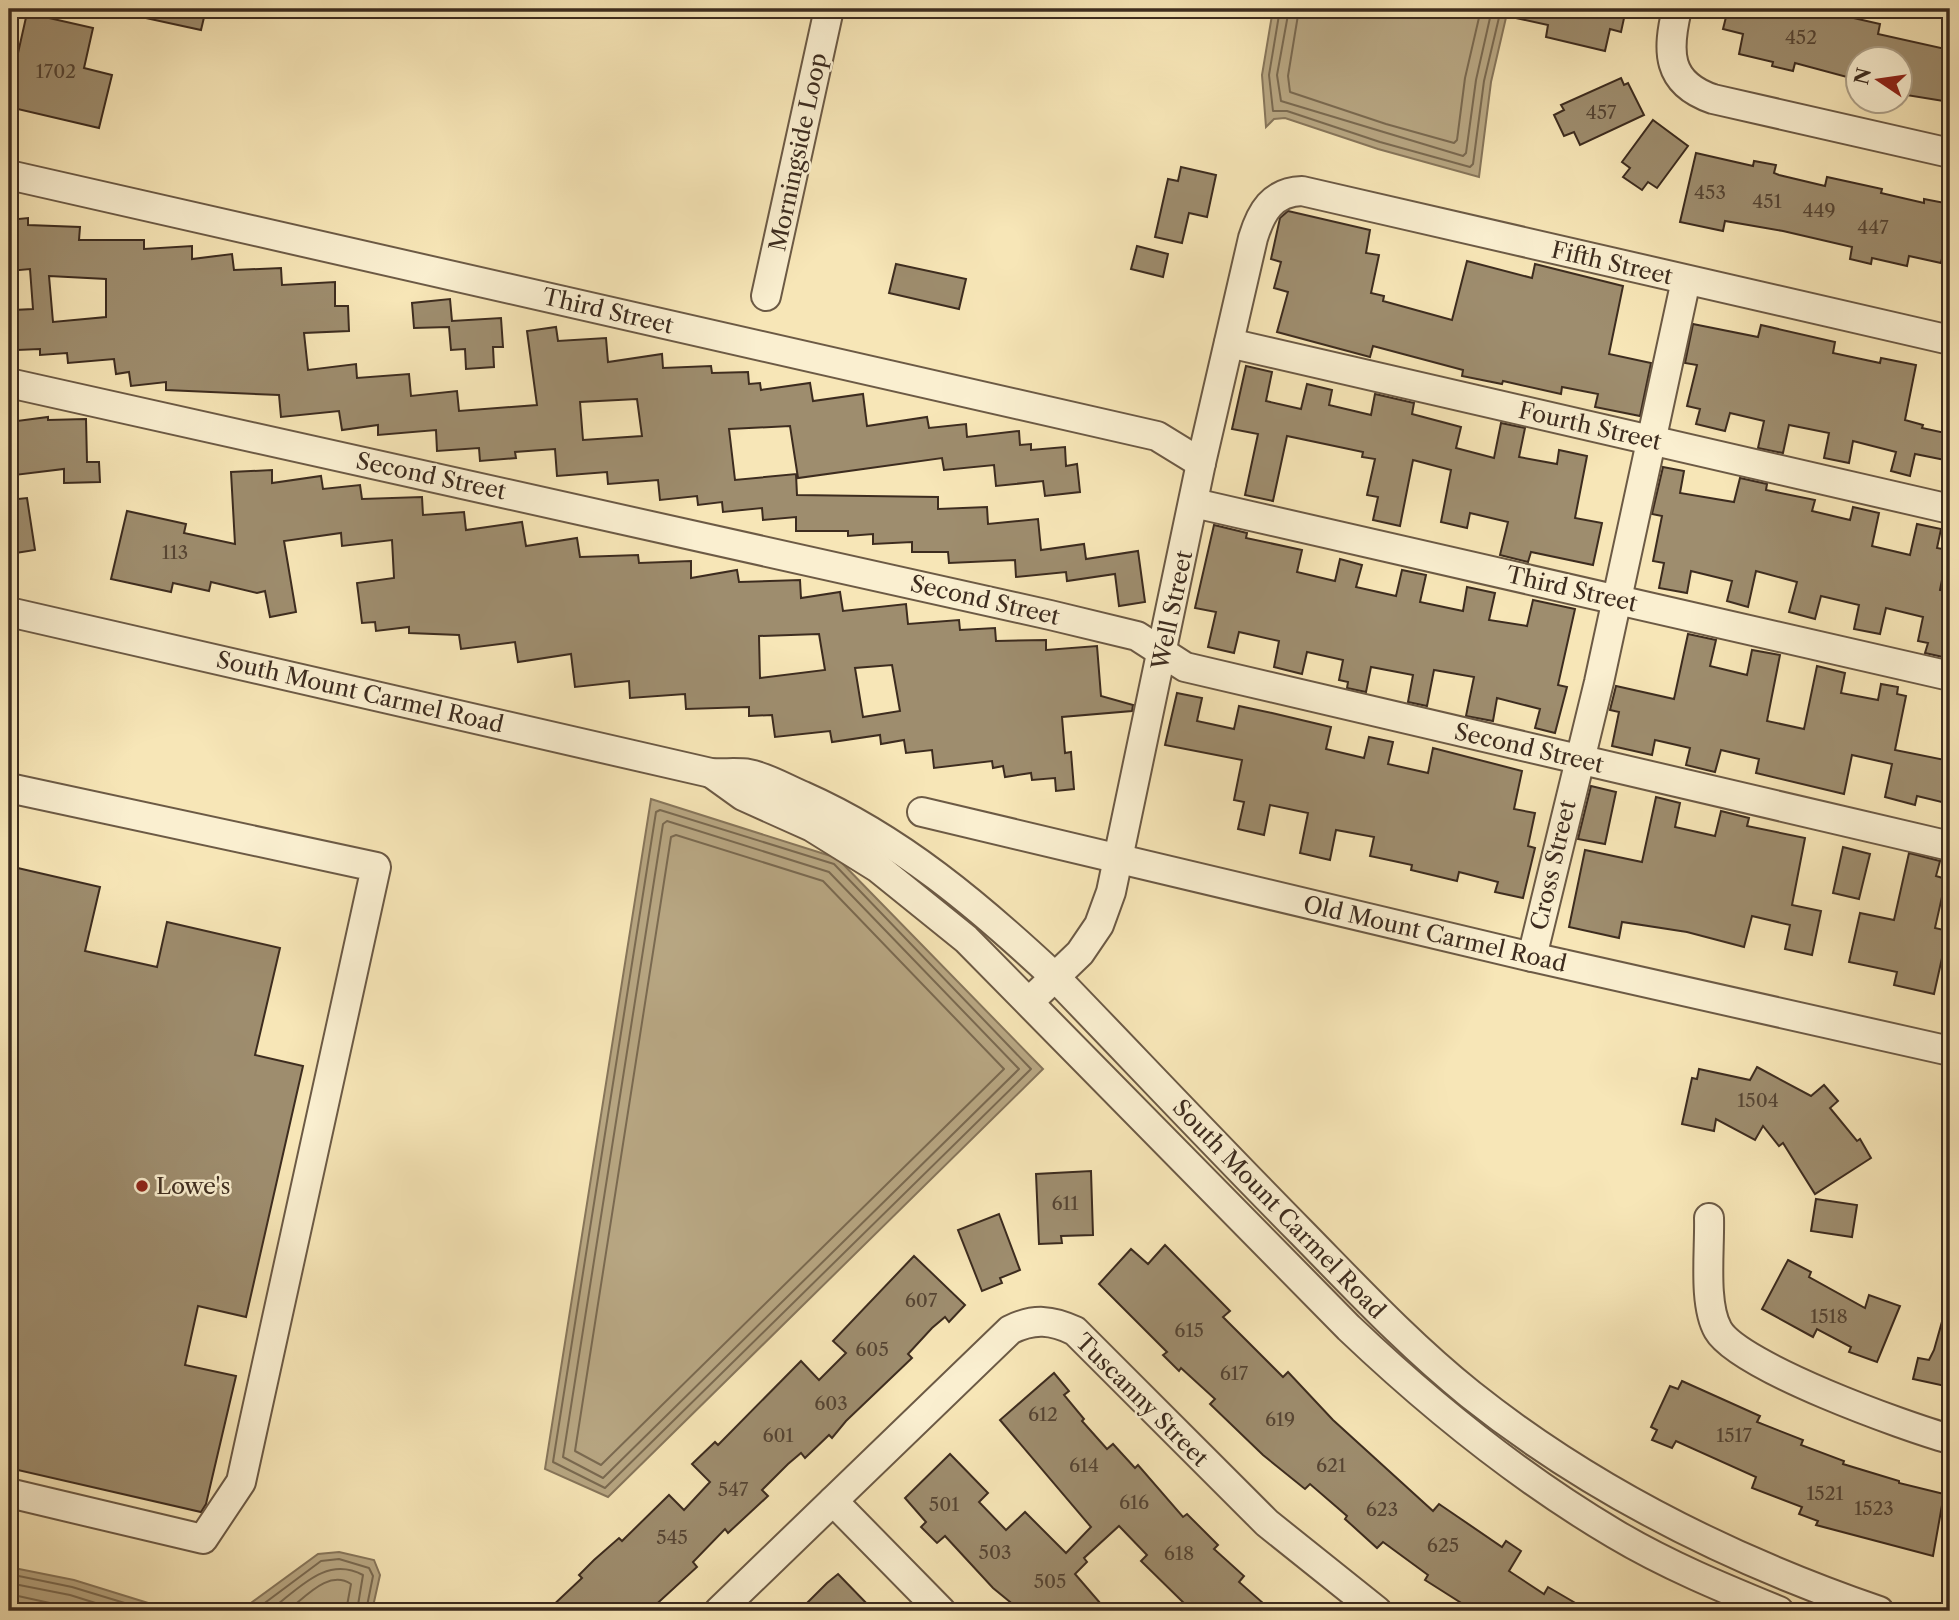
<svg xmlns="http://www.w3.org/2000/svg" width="1959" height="1620" font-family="'Libre Caslon Text',serif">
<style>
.water{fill:#b8a783;stroke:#87765b;stroke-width:2}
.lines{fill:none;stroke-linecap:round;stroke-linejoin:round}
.shore{stroke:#7a6a51;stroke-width:2}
.building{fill:#9e8d6e;stroke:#3d2c1f;stroke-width:2;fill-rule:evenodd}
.minor-casing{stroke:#6c5a45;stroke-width:32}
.minor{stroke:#faefd0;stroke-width:28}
.poi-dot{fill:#8f2418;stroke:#faefd0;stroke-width:2.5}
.labels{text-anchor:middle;stroke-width:5;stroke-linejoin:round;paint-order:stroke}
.number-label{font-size:19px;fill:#543}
.street-label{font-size:23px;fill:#3d2c1f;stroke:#faefd0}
.poi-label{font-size:23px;fill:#3d2c1f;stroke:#faefd0;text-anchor:start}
</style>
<rect width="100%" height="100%" fill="#f7e6b7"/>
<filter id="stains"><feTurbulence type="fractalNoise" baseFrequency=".00286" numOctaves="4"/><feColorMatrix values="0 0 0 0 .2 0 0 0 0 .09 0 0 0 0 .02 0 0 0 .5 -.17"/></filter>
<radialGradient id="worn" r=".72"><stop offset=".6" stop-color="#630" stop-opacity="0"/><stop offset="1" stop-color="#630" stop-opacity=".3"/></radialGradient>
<g class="water">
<polygon points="1273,9 1508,9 1491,82 1479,177 1378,149 1285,118 1274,119 1266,127 1262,75"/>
<polygon points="651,799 837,858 1043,1069 608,1497 545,1469"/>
<polygon points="339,1552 374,1560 380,1575 372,1611 240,1611 318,1554"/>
<polygon points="9,1567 74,1580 174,1611 9,1611"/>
</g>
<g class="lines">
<g class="shore">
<polyline points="1280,9 1269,75 1273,111 1287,111 1380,142 1470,167 1473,164 1484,81 1501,9"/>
<polyline points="1289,9 1277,75 1281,101 1463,156 1466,153 1476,80 1492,9"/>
<polyline points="1299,9 1288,76 1290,92 1386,124 1454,143 1457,140 1465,78 1481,9"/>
<polygon points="660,810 834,864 1031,1069 605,1488 553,1462 656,812"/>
<polygon points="667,821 829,872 1019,1069 603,1478 563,1457 663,824"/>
<polygon points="676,835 823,881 1004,1069 601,1465 575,1451 671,837"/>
<polyline points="9,1574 72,1587 151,1611"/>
<polyline points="9,1583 70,1595 121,1611"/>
<polyline points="9,1594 86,1611"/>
<polyline points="254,1611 321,1561 339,1559 369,1568 373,1576 366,1611"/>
<path d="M269,1611C298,1590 325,1555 363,1575L357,1611"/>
<path d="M287,1611C305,1598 328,1569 351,1584L346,1611"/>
</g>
</g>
<g class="building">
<polygon points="142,9 206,9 201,30 141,17"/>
<polygon points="1512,9 1626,9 1621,32 1610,29 1605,51 1546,37 1548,25 1511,17"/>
<polygon points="1728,9 1814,9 1880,24 1878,34 1950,50 1950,102 1900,94 1900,60 1858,60 1858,80 1795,63 1793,71 1772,66 1773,62 1739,54 1743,34 1723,29"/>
<polygon points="27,13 93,28 84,68 112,75 99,128 9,107 9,93"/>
<polygon points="1621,78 1624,85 1628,83 1644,115 1580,145 1574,132 1564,136 1554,115 1564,110 1561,105"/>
<polygon points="1653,120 1688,146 1657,188 1648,182 1642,190 1623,177 1630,168 1622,162"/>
<polygon points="1696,153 1753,166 1754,161 1776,165 1774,173 1779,175 1825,186 1827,177 1882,189 1881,193 1924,203 1924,199 1950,204 1950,223 1941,263 1909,256 1907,266 1872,258 1871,264 1850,259 1852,247 1783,231 1725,221 1723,231 1680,222"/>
<polygon points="1181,167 1216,175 1207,217 1189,213 1182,243 1155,237 1168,179 1178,181"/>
<polygon points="1288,211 1370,230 1366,253 1379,255 1371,293 1384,296 1383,301 1452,320 1467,261 1532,278 1535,264 1623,286 1609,354 1651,363 1640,416 1595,407 1598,394 1562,387 1561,394 1503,381 1502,384 1462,376 1463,370 1373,346 1370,357 1277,332 1288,292 1274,288 1281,262 1271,259 1280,218"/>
<path d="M28,218V225L80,227L79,240H144V249L192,246V259L232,254L234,270L281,268L282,285L335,282V306H348L349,331L304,333L308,370L356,364L357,378L409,374L411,396L457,391L459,411L537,405L527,331L556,327L558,341L606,338L608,362L662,354L663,368L711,366L712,373L748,372L749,384L760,383L761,390L810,383L813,401L863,394L867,426L927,417L929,428L966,424L967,437L1019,431L1020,445L1031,444V450L1065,447L1066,466L1077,464L1080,492L1045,496L1043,481L996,486L994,465L944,470L942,458L798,478L790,426L729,429L735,480L796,474L797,495L938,497V509L987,507L988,524L1038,519L1041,550L1084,544L1086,559L1138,551L1145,602L1119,606L1115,574L1067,581L1066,572L1016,577L1015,560L949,563L948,552H912V542L873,544V534L848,536V531H796V517L763,520L762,508L723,512L722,502L698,505L697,496L660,500L658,480L608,484L607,472L557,476L555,449L515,452L516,458L480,461L479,448L437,451L436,430L378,435V425L342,430L339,411L281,417L279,395L166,390V382L131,386L129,372L116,374L114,359L68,363L67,353L40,355V349L17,350L14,310L33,309L30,269L9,271V220ZM49,276L106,279V317L53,322ZM637,399L642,436L583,440L580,402Z"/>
<polygon points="1137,246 1168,254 1163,277 1131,269"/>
<polygon points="896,264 966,279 959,309 889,293"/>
<polygon points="450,299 452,321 501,318 503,347 493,347 494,367 466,369 465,349 451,350 449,327 414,328 412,303"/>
<polygon points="1693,324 1758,337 1761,325 1835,342 1833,353 1880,363 1881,358 1916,365 1905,420 1923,425 1922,428 1950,434 1950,461 1915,454 1910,476 1891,471 1896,452 1853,441 1849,463 1824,458 1829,433 1789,425 1783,453 1758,448 1764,421 1730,413 1725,431 1696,424 1700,409 1687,406 1697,365 1685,363"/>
<polygon points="1246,366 1272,372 1266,401 1301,409 1307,384 1332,390 1329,405 1371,415 1375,394 1414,403 1412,414 1461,427 1456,448 1494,458 1501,423 1525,428 1519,457 1557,464 1559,450 1587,456 1575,518 1602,523 1593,565 1531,552 1528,562 1500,555 1508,522 1470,513 1467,528 1441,522 1451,470 1413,460 1400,526 1373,520 1378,497 1367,495 1375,459 1362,457 1363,452 1287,436 1273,501 1245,495 1258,434 1232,429"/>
<polygon points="48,417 48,420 86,419 87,462 99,462 100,482 64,483 64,469 15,475 9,422"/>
<polygon points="1663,467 1684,471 1680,493 1734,502 1740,478 1767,484 1766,490 1815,500 1812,511 1850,520 1853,507 1879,513 1872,546 1910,555 1917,524 1941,529 1937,548 1948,550 1940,590 1950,592 1950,623 1943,657 1925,653 1928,643 1918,641 1923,617 1886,608 1880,634 1854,629 1859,605 1821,596 1815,619 1789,612 1797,582 1756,571 1748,607 1727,601 1732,581 1691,571 1687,593 1659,588 1664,563 1653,561 1662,516 1652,514"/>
<path d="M272,470V483L321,476L323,489L360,485L362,499L422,497L423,515L464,512L466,530L522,522L526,546L577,538L580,557L638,555L639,563L691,561V578L737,570L739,582L800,580L801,598L840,592L843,611L906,604L908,624L959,620L960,630L995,628L996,641L1046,640V650L1097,646L1101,696L1133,705L1132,711L1062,717L1065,753L1071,752L1074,789L1056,791L1055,778L1032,780L1031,773L1005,777L1003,766L993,768L992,761L934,768L932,750L906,753L904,740L881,744L880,735L832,742L830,731L775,737L772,715L749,716V707L686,709L685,694L630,698L629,681L575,687L571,654L518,662L515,642L461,649L459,635L409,633V627L376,631L375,622L362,623L357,583L394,578L392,540L342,546L341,533L284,541L296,612L270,617L265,591L257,593L211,582L209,591L173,583L171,592L111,579L127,511L186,524L184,533L235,544L231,472ZM819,634L825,670L760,678L759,636ZM892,665L900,711L863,717L855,668Z"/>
<polygon points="27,498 35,550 9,554 9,500"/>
<polygon points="1214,525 1247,533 1246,538 1302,550 1297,572 1335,581 1340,559 1362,565 1356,587 1396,596 1402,570 1426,575 1420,602 1463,611 1467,587 1495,593 1489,620 1527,626 1533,600 1575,609 1558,685 1567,687 1555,733 1535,728 1540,709 1497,698 1493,721 1466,716 1474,677 1434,670 1427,706 1408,702 1413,675 1371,667 1366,692 1347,688 1348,682 1339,680 1343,660 1307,652 1302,674 1274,667 1279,641 1239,632 1234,653 1208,647 1216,612 1195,608"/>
<polygon points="1688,634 1716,640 1710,666 1747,675 1752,650 1780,655 1767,721 1804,729 1817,666 1845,673 1841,693 1878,700 1881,684 1898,687 1897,694 1906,696 1895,750 1950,761 1950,804 1917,796 1915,805 1885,797 1892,764 1852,755 1844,794 1756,773 1759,759 1721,750 1715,772 1686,765 1690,748 1655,740 1652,755 1612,746 1619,712 1610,710 1616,686 1674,699"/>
<polygon points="1177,693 1202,698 1197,721 1234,729 1239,706 1272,713 1331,727 1326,749 1364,758 1369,737 1393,742 1388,764 1428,773 1433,748 1522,771 1514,809 1535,813 1528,846 1535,848 1523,898 1495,892 1498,882 1459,872 1457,881 1411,870 1412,865 1370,856 1374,837 1336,830 1330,860 1300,853 1308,813 1270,805 1264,835 1238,829 1244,802 1234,800 1242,760 1165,745"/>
<polygon points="1591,786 1616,792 1605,844 1578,839"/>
<polygon points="1656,797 1680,803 1675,827 1715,836 1721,811 1749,818 1747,826 1805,838 1792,905 1821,911 1812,955 1785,949 1790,925 1752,916 1744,947 1687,932 1622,922 1619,938 1569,927 1585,850 1642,862"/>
<polygon points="1843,847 1870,854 1859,899 1833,893"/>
<polygon points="1909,853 1940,861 1936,876 1946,879 1935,928 1948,931 1934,994 1894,985 1897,972 1849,962 1860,913 1894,920"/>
<polygon points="9,866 100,887 85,951 157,967 167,922 280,948 255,1055 303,1066 246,1317 198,1306 185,1365 236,1376 206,1504 201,1512 9,1468"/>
<polygon points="1757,1067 1811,1096 1824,1085 1838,1101 1830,1108 1857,1141 1860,1139 1871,1158 1815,1194 1783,1143 1779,1146 1763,1126 1755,1140 1716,1119 1714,1131 1682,1124 1692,1078 1697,1079 1699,1069 1750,1080"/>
<polygon points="1091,1171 1093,1235 1061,1236 1062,1243 1039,1244 1036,1174"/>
<polygon points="1816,1199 1857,1205 1852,1237 1811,1231"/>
<polygon points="999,1214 1020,1270 1000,1278 1002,1283 982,1291 958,1230"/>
<polygon points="1165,1245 1230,1311 1223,1317 1283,1377 1288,1372 1333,1420 1433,1511 1439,1504 1502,1547 1506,1541 1521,1551 1509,1571 1544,1594 1548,1587 1589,1611 1474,1611 1425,1580 1428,1575 1383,1542 1377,1548 1345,1519 1347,1516 1310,1484 1305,1489 1263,1455 1210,1404 1215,1399 1181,1368 1179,1371 1163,1355 1167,1352 1099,1284 1131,1249 1148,1264"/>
<polygon points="914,1256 965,1305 949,1322 945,1317 932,1328 908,1354 912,1358 846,1421 832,1438 829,1435 805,1458 801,1453 788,1464 762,1490 768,1496 728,1533 725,1529 693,1562 697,1567 649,1611 547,1611 582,1578 579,1575 594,1560 619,1538 622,1541 669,1495 684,1510 710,1482 692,1464 715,1442 718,1445 801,1361 819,1380 846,1353 833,1341"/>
<polygon points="1788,1260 1811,1272 1809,1277 1865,1308 1869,1295 1900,1306 1877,1362 1849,1352 1851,1347 1817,1329 1813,1337 1762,1309"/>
<polygon points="1945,1311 1950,1312 1950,1387 1913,1379 1918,1358 1929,1360 1934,1350"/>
<polygon points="1054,1373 1069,1391 1064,1395 1084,1419 1082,1421 1107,1449 1113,1444 1135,1468 1138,1465 1183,1517 1187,1514 1218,1545 1214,1549 1244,1576 1239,1582 1272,1611 1192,1611 1141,1561 1147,1555 1119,1526 1084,1558 1087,1562 1075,1574 1107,1611 1021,1611 993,1588 945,1536 937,1543 921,1527 926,1522 905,1498 950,1454 988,1493 979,1502 1006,1530 1025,1512 1066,1553 1091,1527 1000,1420"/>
<polygon points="1682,1381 1760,1416 1757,1422 1803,1440 1801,1445 1844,1461 1843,1464 1899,1481 1899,1483 1944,1494 1933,1556 1816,1525 1818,1521 1799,1514 1802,1507 1752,1488 1756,1477 1676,1441 1672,1448 1652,1440 1657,1430 1651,1427 1670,1386 1678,1389"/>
<polygon points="838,1574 874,1611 799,1611 827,1583"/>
</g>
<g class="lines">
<defs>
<g id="minor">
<path d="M1677,9C1667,51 1666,83 1713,99L1950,153"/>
<polyline points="9,175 1157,436 1201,463"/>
<polyline points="766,296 829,9"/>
<polyline points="1229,343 1950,509"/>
<polyline points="9,383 1050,615 1137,636 1185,667 1950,846"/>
<polyline points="1194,503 1950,676"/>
<path d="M9,612L711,773C723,774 737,772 749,774C766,777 786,789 803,796C900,839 979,906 1056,978C1138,1063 1219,1149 1302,1233C1356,1288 1409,1345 1470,1394C1593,1492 1731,1560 1879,1611"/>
<path d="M711,773L743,796L812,827L878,868L966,939L1349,1328C1431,1406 1517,1476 1615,1534C1667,1565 1723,1588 1779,1611"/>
<polyline points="9,788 376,867 241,1482 203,1539 9,1493"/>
<polyline points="922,812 1532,957 1950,1051"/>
<polyline points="1532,957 1599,682 1686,280"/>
<path d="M1030,1001L1080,953L1099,925L1111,892L1201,463L1253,238C1261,212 1272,192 1302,191L1950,340"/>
<path d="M1709,1218C1710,1249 1703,1304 1718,1330C1739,1367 1906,1427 1950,1439"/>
<polyline points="833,1501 941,1611"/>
<path d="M719,1611L1010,1330C1034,1318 1052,1320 1075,1331L1267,1523L1377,1611"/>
</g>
</defs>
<use href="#minor" class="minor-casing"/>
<use href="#minor" class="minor"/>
</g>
<circle class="poi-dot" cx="142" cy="1186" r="7"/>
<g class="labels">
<g class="number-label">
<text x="1801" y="44">452</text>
<text x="56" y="78">1702</text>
<text x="1601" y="119">457</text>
<text x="1710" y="199">453</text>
<text x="1767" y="208">451</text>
<text x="1819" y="217">449</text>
<text x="1873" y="234">447</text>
<text x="175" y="559">113</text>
<text x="1758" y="1107">1504</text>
<text x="1065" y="1210">611</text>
<text x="921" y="1307">607</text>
<text x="1829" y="1323">1518</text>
<text x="1189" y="1337">615</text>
<text x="872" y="1356">605</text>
<text x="1234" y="1380">617</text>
<text x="831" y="1410">603</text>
<text x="1043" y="1421">612</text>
<text x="1280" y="1426">619</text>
<text x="778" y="1442">601</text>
<text x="1734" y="1442">1517</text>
<text x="1084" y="1472">614</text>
<text x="1331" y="1472">621</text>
<text x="733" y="1496">547</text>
<text x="1825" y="1500">1521</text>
<text x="1134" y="1509">616</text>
<text x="944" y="1511">501</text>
<text x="1874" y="1515">1523</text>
<text x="1382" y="1516">623</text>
<text x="672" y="1544">545</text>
<text x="1443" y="1552">625</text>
<text x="995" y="1559">503</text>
<text x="1179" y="1560">618</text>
<text x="1050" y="1588">505</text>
</g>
<g class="street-label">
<text transform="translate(798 152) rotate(-78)" y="8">Morningside Loop</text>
<text transform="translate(1612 263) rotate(13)" y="8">Fifth Street</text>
<text transform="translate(608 311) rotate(13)" y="8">Third Street</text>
<text transform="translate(1590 426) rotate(13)" y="8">Fourth Street</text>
<text transform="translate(431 476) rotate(12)" y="8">Second Street</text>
<text transform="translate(1572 589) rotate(13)" y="8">Third Street</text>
<text transform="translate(985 600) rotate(13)" y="8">Second Street</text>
<text transform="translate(1172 610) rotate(-78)" y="8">Well Street</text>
<text transform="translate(360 692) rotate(13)" y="8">South Mount Carmel Road</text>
<text transform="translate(1529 748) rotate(13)" y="8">Second Street</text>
<text transform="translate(1553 865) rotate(-77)" y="8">Cross Street</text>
<text transform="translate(1435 934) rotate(13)" y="8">Old Mount Carmel Road</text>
<text transform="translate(1279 1209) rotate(46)" y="8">South Mount Carmel Road</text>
<text transform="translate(1142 1400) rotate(45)" y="8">Tuscanny Street</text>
</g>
<g class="poi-label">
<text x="156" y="1194">Lowe's</text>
</g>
</g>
<rect width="1959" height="1620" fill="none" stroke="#f7e6b7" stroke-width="35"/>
<rect x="10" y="10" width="1938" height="1599" fill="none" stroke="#3d2c1f" stroke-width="3.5"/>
<rect x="18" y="18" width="1924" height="1585" fill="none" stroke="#3d2c1f" stroke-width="2"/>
<g transform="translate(1879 80) rotate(283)"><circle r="33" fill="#faefd0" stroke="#aea189" stroke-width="2"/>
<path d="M0-5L12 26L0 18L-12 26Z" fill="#8f2418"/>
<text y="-10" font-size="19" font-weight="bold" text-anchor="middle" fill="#3d2c1f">N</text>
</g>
<rect width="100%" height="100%" filter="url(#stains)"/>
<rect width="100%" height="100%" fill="url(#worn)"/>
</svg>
